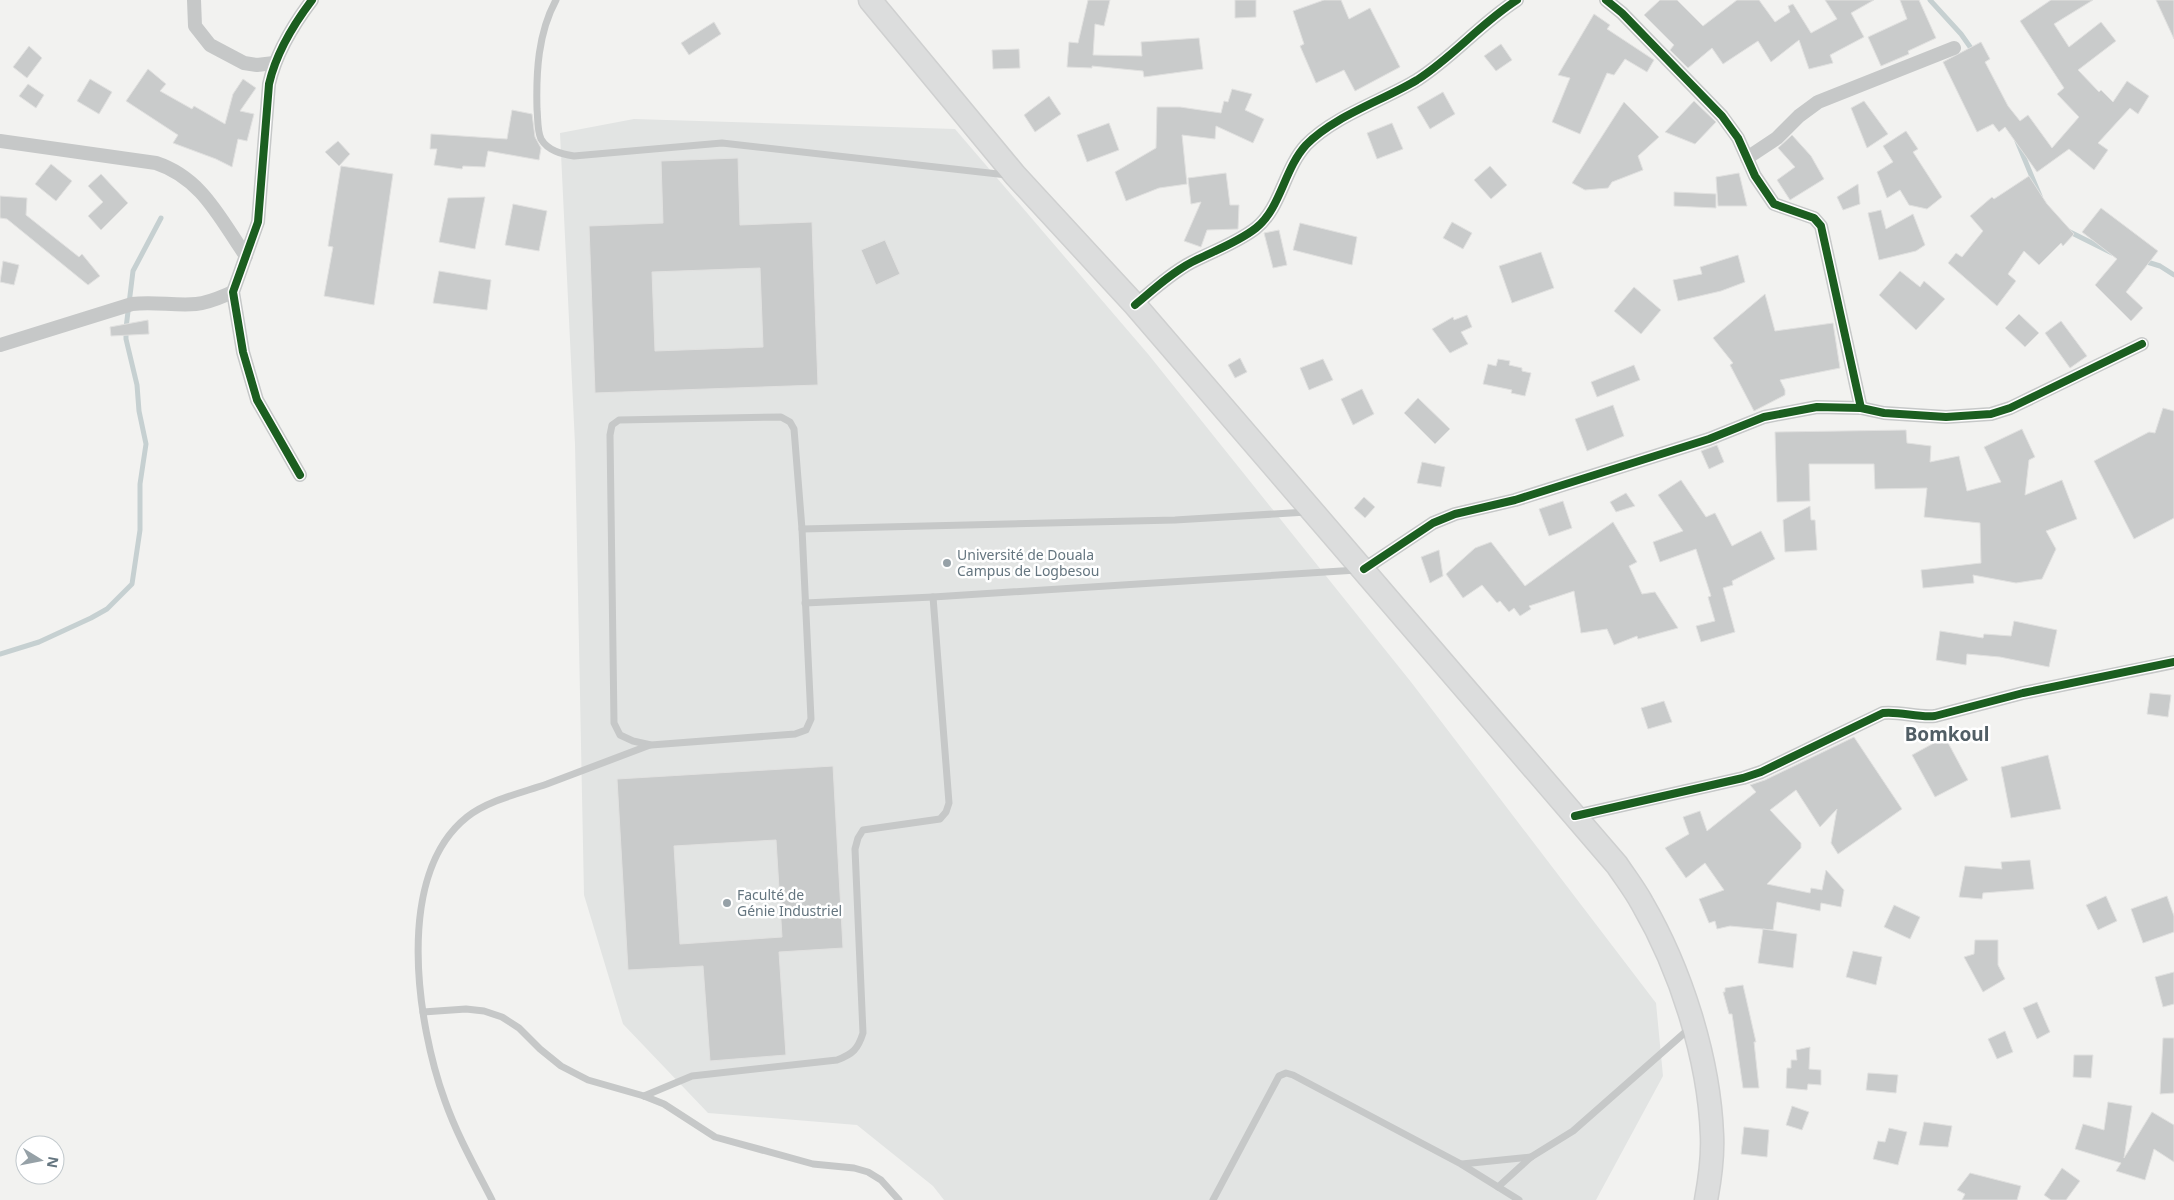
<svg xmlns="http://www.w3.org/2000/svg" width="2174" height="1200" font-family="'Noto Sans',sans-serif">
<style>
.built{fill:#e2e4e3}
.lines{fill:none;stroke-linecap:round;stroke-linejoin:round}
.stream{stroke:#c6d0d1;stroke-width:5}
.building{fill:#c9cbcb;stroke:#e1e1e0;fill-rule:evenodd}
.primary-casing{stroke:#cfd0d0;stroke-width:25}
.lane{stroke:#c6c8c8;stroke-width:7}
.street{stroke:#c6c8c8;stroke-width:14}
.primary{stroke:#dcdddd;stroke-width:22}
.cycleway-casing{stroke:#fff;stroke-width:11}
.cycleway{stroke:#1b5e20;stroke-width:8}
.poi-dot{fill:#96a1a7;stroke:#fff;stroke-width:2}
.labels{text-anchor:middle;stroke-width:5;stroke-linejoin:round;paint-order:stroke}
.poi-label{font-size:14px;fill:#64757f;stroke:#fff;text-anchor:start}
.district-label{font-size:19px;font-weight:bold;fill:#515e65;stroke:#fff}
</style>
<rect width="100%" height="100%" fill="#f2f2f0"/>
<polygon class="built" points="634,119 955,129 1148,354 1411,682 1656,1003 1663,1076 1596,1200 944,1200 933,1186 857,1125 708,1113 623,1024 584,895 575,444 560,133"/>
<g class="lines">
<g class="stream">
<polyline points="1930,0 1961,34 1973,51"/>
<polyline points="2017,141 2040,196"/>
<polyline points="2068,231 2112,253"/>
<polyline points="2144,261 2160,266 2174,275"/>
<polyline points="0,654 39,642 91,618 107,609 132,584 140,530 140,484 146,444 139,411 137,385 126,339 126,328 133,271 161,218"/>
</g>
</g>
<g class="building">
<polygon points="1088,0 1110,0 1104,26 1095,24 1093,55 1142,56 1141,42 1199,38 1203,69 1144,77 1143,71 1092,66 1092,68 1067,67 1069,42 1078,43"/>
<polygon points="1235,0 1256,0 1256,17 1235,18"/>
<polygon points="1324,0 1341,0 1349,19 1370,8 1400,67 1355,91 1344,70 1316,83 1300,46 1304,44 1293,11"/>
<polygon points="1660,0 1677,0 1703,26 1737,0 1759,0 1775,22 1790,12 1788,6 1793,4 1811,33 1837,19 1825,0 1874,0 1851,13 1864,37 1830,55 1833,63 1809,69 1799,40 1771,62 1758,41 1723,64 1712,48 1688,68 1670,50 1674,45 1644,15"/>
<polygon points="1900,0 1919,0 1936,38 1908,51 1909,54 1881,66 1868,37 1907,19"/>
<polygon points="2051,0 2093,0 2054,24 2069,47 2101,22 2116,41 2078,70 2099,92 2101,90 2113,102 2127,81 2149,96 2138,114 2130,108 2098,143 2108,150 2094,170 2069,149 2037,172 2005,127 1999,132 1993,124 1977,132 1943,62 1981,42 1990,59 1985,62 2008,106 2020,121 2028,115 2052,148 2079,117 2057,94 2064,88 2020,21"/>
<polygon points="2156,0 2174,0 2174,39"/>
<polygon points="1594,14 1610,25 1607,29 1654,60 1647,72 1625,59 1614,75 1607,73 1580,134 1552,122 1570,78 1558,75"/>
<polygon points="714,22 721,34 689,55 681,43"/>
<polygon points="1501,44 1512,60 1496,71 1484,56"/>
<polygon points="29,46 42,58 27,78 13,67"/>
<polygon points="1019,49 1020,68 993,69 992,50"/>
<polygon points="148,69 166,84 160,91 192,109 194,106 225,124 233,94 243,79 256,88 240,111 254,114 247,141 238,139 232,167 216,159 173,143 178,135 126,101"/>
<polygon points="90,79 112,92 99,114 77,101"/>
<polygon points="28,84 44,95 36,108 19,96"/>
<polygon points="1232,89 1252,94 1245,110 1264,119 1253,143 1216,126 1215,139 1182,135 1187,184 1159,188 1126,201 1115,172 1156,148 1157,107 1180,107 1221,113 1224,101 1228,102"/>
<polygon points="1443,92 1455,114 1430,129 1417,107"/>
<polygon points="1049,96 1061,114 1035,132 1024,115"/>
<polygon points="1694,101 1716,122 1695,144 1665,132"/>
<polygon points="1864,101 1888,134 1867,148 1851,108"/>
<polygon points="1624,102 1659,137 1638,156 1643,170 1612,182 1608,188 1585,190 1572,183"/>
<polygon points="512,110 532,114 535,137 541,148 539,160 488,151 485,167 463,166 462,169 434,165 437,149 430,149 431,134 507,139"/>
<polygon points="1109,123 1119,150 1087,162 1077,135"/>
<polygon points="1392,123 1403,149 1377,159 1367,133"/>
<polygon points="1906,131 1918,149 1913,152 1942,197 1927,209 1909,205 1900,190 1887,198 1877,172 1893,162 1883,146"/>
<polygon points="1792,135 1811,156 1824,179 1790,200 1777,180 1795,167 1778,148"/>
<polygon points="338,141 350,154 339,166 325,152"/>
<path d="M738,158L740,225L812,222L818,385L595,393L589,226L663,223L661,161ZM760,268L763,347L655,351L652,272Z"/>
<polygon points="51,164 72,181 56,201 35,184"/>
<polygon points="341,166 393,174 374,305 324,296 333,247 328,246"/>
<polygon points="1490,166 1507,185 1491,199 1474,180"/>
<polygon points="1226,173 1230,205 1239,205 1238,229 1207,230 1201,247 1184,241 1201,202 1191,204 1188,178"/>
<polygon points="1739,173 1747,206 1718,206 1716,177"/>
<polygon points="101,174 128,203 101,230 88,216 103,202 88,186"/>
<polygon points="2029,176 2047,204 2074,234 2063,246 2061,243 2039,265 2024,251 2008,274 2016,281 1997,306 1948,263 1956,253 1962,257 1983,231 1970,216 1992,197 1994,199"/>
<polygon points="1858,184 1860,204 1843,210 1837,197"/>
<polygon points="1674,192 1716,194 1716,208 1674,206"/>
<polygon points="0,196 27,198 26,215 79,257 82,254 100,276 88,285 7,219 0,218"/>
<polygon points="485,197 475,249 439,242 448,198"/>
<polygon points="513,204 547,211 539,251 505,245"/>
<polygon points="2101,208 2158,251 2126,292 2143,308 2131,321 2095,285 2117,259 2082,232"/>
<polygon points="1881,210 1886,229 1913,214 1925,245 1916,251 1879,260 1868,213"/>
<polygon points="1452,222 1472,233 1463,249 1443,238"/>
<polygon points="1300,223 1357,237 1352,265 1293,250"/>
<polygon points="1279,230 1287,265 1273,268 1264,233"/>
<polygon points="885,240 900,274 876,285 861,250"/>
<polygon points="1541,252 1554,288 1512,303 1499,266"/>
<polygon points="1738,255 1745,282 1721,291 1678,301 1673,280 1702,274 1700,267"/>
<polygon points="3,261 19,265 14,285 0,282"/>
<polygon points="439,271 491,280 487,310 433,303"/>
<polygon points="1900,271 1920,287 1924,281 1945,299 1916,330 1879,295"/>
<polygon points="1634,287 1661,310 1641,334 1614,311"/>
<polygon points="1765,294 1775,331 1833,323 1840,368 1780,380 1785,390 1785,395 1754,411 1730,365 1733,363 1713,338"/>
<polygon points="2019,314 2039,333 2025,347 2005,328"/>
<polygon points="1467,315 1472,327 1461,332 1468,344 1450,353 1432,329 1453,317 1454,320"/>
<polygon points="148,320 149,334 111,336 110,327"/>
<polygon points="2061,321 2087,356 2070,368 2045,333"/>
<polygon points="1240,358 1247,372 1235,378 1228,365"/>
<polygon points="1323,359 1333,380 1309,390 1300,368"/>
<polygon points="1498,359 1510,361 1509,365 1522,368 1522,371 1531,373 1525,396 1511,393 1512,390 1483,384 1488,364 1496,366"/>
<polygon points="1634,365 1640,380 1597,397 1591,382"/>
<polygon points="1362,389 1374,414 1353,425 1341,399"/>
<polygon points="1418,398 1450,429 1435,444 1404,413"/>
<polygon points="1613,405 1624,436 1587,451 1575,419"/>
<polygon points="2163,408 2174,411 2174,518 2134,539 2094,461 2149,432 2155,433"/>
<polygon points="2022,429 2035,457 2029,460 2025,495 2062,480 2077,519 2046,531 2056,549 2042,579 2016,583 1973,575 1974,583 1923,588 1921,570 1981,563 1980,523 1924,517 1927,488 1875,489 1874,464 1809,464 1810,501 1777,502 1775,432 1906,430 1907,443 1931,446 1930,462 1959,456 1967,491 2001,482 1984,447"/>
<polygon points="1717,445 1724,462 1709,469 1701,451"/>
<polygon points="1422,462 1445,467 1441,487 1417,483"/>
<polygon points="1681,480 1706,517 1715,513 1732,546 1761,531 1775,559 1732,581 1733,585 1723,588 1735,632 1701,642 1696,626 1715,621 1708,597 1711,596 1696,549 1660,562 1653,542 1683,531 1658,495"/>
<polygon points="1626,493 1635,506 1616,512 1610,502"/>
<polygon points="1364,497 1375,507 1365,518 1354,508"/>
<polygon points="1563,501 1572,528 1549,536 1539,509"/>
<polygon points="1810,506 1811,520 1815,520 1817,550 1785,552 1783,520"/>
<polygon points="1613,522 1637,562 1629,566 1642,594 1655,592 1678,628 1638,639 1637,636 1614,645 1607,629 1581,633 1574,591 1529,606 1531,609 1520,616 1514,608 1509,612 1500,601 1497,603 1482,585 1463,598 1446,574 1475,548 1491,542 1525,586"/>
<polygon points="1439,550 1443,576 1430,583 1421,557"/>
<polygon points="2014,621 2057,630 2049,667 2000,657 1967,654 1966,665 1936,660 1940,631 1983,638 1984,634 2011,636"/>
<polygon points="2150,693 2171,695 2168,717 2147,714"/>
<polygon points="1664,701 1672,722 1648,729 1641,708"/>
<polygon points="1854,737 1902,809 1838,854 1831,843 1837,809 1820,827 1796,790 1770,810 1801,843 1801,848 1767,884 1810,893 1811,888 1822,890 1826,870 1844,890 1841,907 1821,903 1820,911 1777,902 1773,930 1730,926 1717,929 1715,921 1709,923 1699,899 1724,890 1705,863 1686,878 1665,848 1689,834 1683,817 1700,811 1707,831 1756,792 1750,785 1765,780"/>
<polygon points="1945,737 1968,780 1935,797 1912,755"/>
<polygon points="2048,755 2061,809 2011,818 2001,767"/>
<path d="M833,766L843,948L779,952L786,1055L710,1061L703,966L628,970L617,779ZM776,840L782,937L680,944L674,846Z"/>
<polygon points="2030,860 2034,889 1983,893 1982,899 1959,897 1965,866 2002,869 2001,862"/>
<polygon points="2106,896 2117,921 2098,930 2086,905"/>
<polygon points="2167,896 2174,916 2174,932 2143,943 2131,909"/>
<polygon points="1894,905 1920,917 1910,939 1884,927"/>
<polygon points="1763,929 1797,934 1793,968 1758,963"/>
<polygon points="1975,940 1998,940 1998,965 2005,979 1983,992 1964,957 1974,954"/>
<polygon points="1853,951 1882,957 1876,985 1846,977"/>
<polygon points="2174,972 2174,1004 2163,1007 2155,977"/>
<polygon points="1743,985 1756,1042 1754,1042 1759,1088 1743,1088 1732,1014 1729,1014 1723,992 1725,992 1725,988"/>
<polygon points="2037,1002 2050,1032 2037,1039 2023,1008"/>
<polygon points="2005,1031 2013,1052 1997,1059 1988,1039"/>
<polygon points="2163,1038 2174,1038 2174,1093 2160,1094"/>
<polygon points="1810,1047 1809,1069 1821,1070 1821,1085 1808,1084 1807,1090 1786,1088 1787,1068 1791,1068 1791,1060 1797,1060 1796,1050"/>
<polygon points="2074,1055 2093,1055 2091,1078 2073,1077"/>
<polygon points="1868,1073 1898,1075 1896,1093 1866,1090"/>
<polygon points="2108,1102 2132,1106 2124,1158 2152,1112 2174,1125 2174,1162 2154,1149 2145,1180 2116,1171 2121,1163 2075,1149 2083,1124 2104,1130"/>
<polygon points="1792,1106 1809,1112 1802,1130 1786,1125"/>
<polygon points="1924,1122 1952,1126 1948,1147 1919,1145"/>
<polygon points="1744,1127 1769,1130 1767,1157 1741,1154"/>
<polygon points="1889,1128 1907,1132 1898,1165 1873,1159 1878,1141 1885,1142"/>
<polygon points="2062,1168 2080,1181 2066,1200 2051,1200 2044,1195"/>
<polygon points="1970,1173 2021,1186 2017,1200 1962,1200 1965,1194 1957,1190"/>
</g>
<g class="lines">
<defs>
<path id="primary" d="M870,0L1015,175L1135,305L1617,865C1625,877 1635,890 1642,903C1681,970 1709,1058 1712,1135C1713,1157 1710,1179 1706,1200"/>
</defs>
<use href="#primary" class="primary-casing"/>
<g class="lane">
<path d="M556,0C538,33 536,72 537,109C538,118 537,130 541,139C548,151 562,154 574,156L722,143L1007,175"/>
<polygon points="781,417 790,422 794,429 802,529 811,719 806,730 795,734 651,745 633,741 620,735 614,723 610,435 612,425 619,420"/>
<polyline points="802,529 1175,520 1307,512"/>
<polyline points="805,603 933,597 1357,570"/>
<polyline points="423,1012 466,1009 484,1011 502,1017 519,1028 540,1049 561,1066 588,1080 644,1096 664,1104 715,1137 813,1164 854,1168 868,1172 881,1180 899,1200"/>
<path d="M644,1096L692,1076L837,1060C853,1054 858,1049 863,1033L855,849L858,838L863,830L940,819L946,812L949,803L933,597"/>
<polyline points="1462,1164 1531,1157"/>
<polyline points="1498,1187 1531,1157 1573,1131 1690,1028"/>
<path d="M492,1200C475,1167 457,1135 445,1101C417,1024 394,875 467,817C489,800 521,793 547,784C582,771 616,758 650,745"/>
<polyline points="1213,1200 1279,1076 1286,1073 1293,1075 1461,1164 1519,1200"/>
</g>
<g class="street">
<polyline points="194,0 195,26 210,45 244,63 257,65 274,63"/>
<polyline points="1606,0 1622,13 1722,116 1738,138 1755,176 1774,204 1814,218 1821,226 1861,408"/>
<path d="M0,141L156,163C202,178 220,219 246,256"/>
<polyline points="1747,158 1777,138 1799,116 1818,102 1954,48"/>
<path d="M1135,305C1153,290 1171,273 1192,262C1213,251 1237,243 1256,228C1281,208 1284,169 1306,145C1334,116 1382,101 1417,80C1453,57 1481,23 1517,0"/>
<path d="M0,345L132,304C154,301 174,306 196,304C209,303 221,297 233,292"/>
<path d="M300,475L257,400L243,352L233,292L258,222L269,84C276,53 293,25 312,0"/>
<polyline points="1364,569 1433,523 1455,514 1515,500 1709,439 1764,417 1817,407 1861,408 1884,413 1946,417 1991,414 2010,408 2142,344"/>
<path d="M1575,816L1743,778L1761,772L1883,713C1900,711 1918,718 1935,716L2023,693L2174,662"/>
</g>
<use href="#primary" class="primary"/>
<defs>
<g id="cycleway">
<polyline points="1606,0 1622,13 1722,116 1738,138 1755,176 1774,204 1814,218 1821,226 1861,408"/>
<path d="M1135,305C1153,290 1171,273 1192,262C1213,251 1237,243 1256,228C1281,208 1284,169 1306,145C1334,116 1382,101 1417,80C1453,57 1481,23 1517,0"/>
<path d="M300,475L257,400L243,352L233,292L258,222L269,84C276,53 293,25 312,0"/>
<polyline points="1364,569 1433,523 1455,514 1515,500 1709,439 1764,417 1817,407 1861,408 1884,413 1946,417 1991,414 2010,408 2142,344"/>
<path d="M1575,816L1743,778L1761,772L1883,713C1900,711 1918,718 1935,716L2023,693L2174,662"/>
</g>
</defs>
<use href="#cycleway" class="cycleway-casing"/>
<use href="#cycleway" class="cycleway"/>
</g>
<g class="poi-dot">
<circle cx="947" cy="563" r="5"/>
<circle cx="727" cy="903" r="5"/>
</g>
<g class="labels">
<g class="poi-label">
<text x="957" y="560">Université de Douala<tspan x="957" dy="16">Campus de Logbesou</tspan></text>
<text x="737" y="900">Faculté de<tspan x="737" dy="16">Génie Industriel</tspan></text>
</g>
<g class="district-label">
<text x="1947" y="741">Bomkoul</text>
</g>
</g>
<g transform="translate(40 1160) rotate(100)"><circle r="24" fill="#ffffff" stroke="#c1c8cc"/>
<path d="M0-4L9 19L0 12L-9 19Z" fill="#96a1a7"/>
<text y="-8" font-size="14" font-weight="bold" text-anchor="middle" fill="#64757f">N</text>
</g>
</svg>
